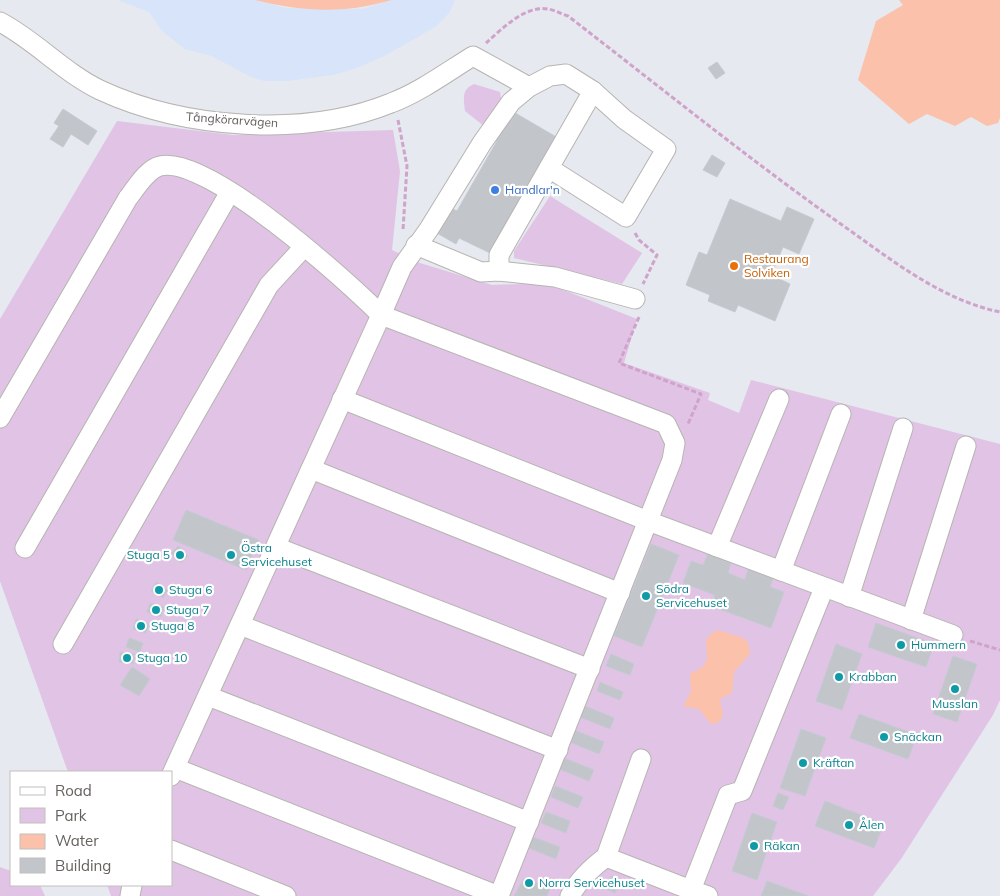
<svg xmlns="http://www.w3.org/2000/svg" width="1000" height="896" font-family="Mulish,sans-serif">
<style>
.green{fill:#e0c3e5}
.sand{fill:#d7e4f9}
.water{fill:#fbc1aa}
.building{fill:#c2c5ca;stroke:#c4cbd3}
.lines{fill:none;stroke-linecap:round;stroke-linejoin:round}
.minor-casing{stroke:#b7b4b1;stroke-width:21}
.path{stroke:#cfa3ca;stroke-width:3;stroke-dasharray:5 2.5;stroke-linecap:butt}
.minor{stroke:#fff;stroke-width:19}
.shop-dot{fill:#3f7fe0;stroke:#fff;stroke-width:2}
.food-dot{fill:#e8710a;stroke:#fff;stroke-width:2}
.culture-dot{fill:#0f9aa8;stroke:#fff;stroke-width:2}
.labels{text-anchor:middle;stroke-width:4.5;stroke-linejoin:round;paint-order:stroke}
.street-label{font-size:12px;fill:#65615d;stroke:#fff}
.shop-label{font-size:12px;fill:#366cbe;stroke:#fff;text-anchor:start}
.food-label{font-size:12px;fill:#c56008;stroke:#fff;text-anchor:start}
.culture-label{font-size:12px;fill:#0d838f;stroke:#fff;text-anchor:start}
</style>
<rect width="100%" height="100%" fill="#e6e9ef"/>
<g class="green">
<path d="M474,84L500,92L502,105L484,126L465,111C464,98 461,90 474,84Z"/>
<polygon points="117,121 233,135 393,130 400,171 392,250 420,263 492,285 546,283 637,319 624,363 710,393 708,400 739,413 751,380 1000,444 1000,700 993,715 901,859 873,896 111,896 107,885 171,885 171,772 68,772 0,581 0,319"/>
<polygon points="550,196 642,253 622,284 514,258 514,251"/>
<polygon points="0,867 11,871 11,885 40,885 45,896 0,896"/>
</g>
<polygon class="sand" points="118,0 255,0 286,8 363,9 392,0 455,0 449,13 435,27 386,55 359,67 333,75 287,81 264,81 249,76 212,56 185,49 162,31 149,12"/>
<g class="water">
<path d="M255,0H392C343,14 304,12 255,0Z"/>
<polygon points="899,0 1000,0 1000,118 998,123 987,126 971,117 955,126 927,114 909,124 858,80 876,21 903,5"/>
<path d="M718,630L743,638L748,642L750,654L734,672L732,693L720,699L723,716L717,724L710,723L699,709L683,706L691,692L690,674C694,671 700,670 704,665C714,651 695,641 718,630Z"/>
</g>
<g class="building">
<polygon points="717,62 725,73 716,79 708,68"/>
<polygon points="63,109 97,131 88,145 71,134 63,147 50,139 59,126 54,123"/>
<polygon points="510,110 558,138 490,253 459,238 456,244 437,233 451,208 457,211 497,141 493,139"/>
<polygon points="712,155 725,163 717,177 703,170"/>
<polygon points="730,199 781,221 787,207 814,219 799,254 783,247 771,275 790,284 775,321 738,305 735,312 708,301 710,295 686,285 699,252 707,255"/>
<polygon points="186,510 259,540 246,570 173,540"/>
<polygon points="651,544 679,555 642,647 614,636"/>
<polygon points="178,546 188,556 181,563 171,553"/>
<polygon points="708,554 731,563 728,573 745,580 748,569 773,578 770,587 784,592 771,628 711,606 715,595 683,583 691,561 703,565"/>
<polygon points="156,582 168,590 163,598 151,591"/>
<polygon points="150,603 164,607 161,617 147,612"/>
<polygon points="136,619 149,624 146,633 133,629"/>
<polygon points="876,623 934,644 926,667 868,647"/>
<polygon points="129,638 143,643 140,652 126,647"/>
<polygon points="836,644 862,654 842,710 816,701"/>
<polygon points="120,652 135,654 133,664 119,662"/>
<polygon points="611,654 634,664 630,675 606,666"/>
<polygon points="953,656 977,664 957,722 933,714"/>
<polygon points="132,667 150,679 139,696 120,685"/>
<polygon points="600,682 623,692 620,700 597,691"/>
<polygon points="585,706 614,718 610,729 580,717"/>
<polygon points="859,714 917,735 908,759 850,738"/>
<polygon points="801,729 826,738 805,796 780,788"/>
<polygon points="574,730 604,742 599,754 570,742"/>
<polygon points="564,758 594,770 589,781 559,769"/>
<polygon points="555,786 583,797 578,808 551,797"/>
<polygon points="778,793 789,797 783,810 773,806"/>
<polygon points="825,801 884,824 874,848 815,826"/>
<polygon points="546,812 570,821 566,833 541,823"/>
<polygon points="752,813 777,822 757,880 732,871"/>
<polygon points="533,837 560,847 556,859 529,848"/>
<polygon points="611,876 621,880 615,893 605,888"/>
<polygon points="524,878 550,888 547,896 514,896"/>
<polygon points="767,881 809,896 761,896"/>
</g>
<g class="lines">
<defs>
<g id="minor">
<path d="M0,22C36,41 63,72 100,90C184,129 305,138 391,103C420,92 447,72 473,56L529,87"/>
<polyline points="416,245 481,272 499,271 555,277 635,299"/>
<polyline points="499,271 499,255 593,91"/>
<polyline points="342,399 648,521 953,635"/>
<path d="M0,418L128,198C136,188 147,169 160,166C207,154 347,281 381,315L402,267L429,229L482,143L511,102L529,87L550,76L566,74L593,91L624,119L666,149L626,217L549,168"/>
<polyline points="311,469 620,593"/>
<polyline points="276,547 590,669"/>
<polyline points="717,547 779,399"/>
<polyline points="25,548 230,192"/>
<polyline points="781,571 841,414"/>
<polyline points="849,597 903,428"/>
<polyline points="911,620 966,446"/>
<polyline points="240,625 558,750"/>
<polyline points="63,644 269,285 304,247"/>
<polyline points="208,696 529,822"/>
<polyline points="175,768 499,896"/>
<polyline points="171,776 381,315 666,424 675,443 672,460 499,896"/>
<polyline points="171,850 286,896"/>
<polyline points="606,857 641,759"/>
<polyline points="691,890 708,896"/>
<polyline points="130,896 132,885"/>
<path d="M570,896C579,879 591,868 606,857L691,890L728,795L742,791L824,588"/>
</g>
</defs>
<use href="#minor" class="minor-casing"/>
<g class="path">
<path d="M486,43C502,29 525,5 548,9C555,10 561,14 568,16C660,87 750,160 845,227C893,261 942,300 1000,312"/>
<polyline points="398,120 407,166 403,230"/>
<polyline points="635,233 639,240 657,255 643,284"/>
<polyline points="639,317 619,363 701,394 688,424"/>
<polyline points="970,641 1000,650"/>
</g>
<use href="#minor" class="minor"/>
</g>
<circle class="shop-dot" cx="495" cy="190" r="5"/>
<circle class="food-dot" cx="734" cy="266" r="5"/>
<g class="culture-dot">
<circle cx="180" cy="555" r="5"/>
<circle cx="231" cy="555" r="5"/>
<circle cx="159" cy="590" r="5"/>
<circle cx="646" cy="596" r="5"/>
<circle cx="156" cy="610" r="5"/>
<circle cx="141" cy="626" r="5"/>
<circle cx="901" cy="645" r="5"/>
<circle cx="127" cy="658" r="5"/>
<circle cx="839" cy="677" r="5"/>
<circle cx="955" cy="689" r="5"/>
<circle cx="884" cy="737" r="5"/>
<circle cx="803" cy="763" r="5"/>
<circle cx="849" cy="825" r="5"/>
<circle cx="754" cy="846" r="5"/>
<circle cx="529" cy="883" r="5"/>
</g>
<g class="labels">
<g class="street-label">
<text transform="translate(232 120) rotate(4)" y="4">Tångkörarvägen</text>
</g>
<g class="shop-label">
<text x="505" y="194">Handlar'n</text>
</g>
<g class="food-label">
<text x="744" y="263">Restaurang<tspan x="744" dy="14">Solviken</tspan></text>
</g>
<g class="culture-label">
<text x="241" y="552">Östra<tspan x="241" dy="14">Servicehuset</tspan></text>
<text x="170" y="559" text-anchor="end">Stuga 5</text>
<text x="656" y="593">Södra<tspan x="656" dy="14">Servicehuset</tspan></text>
<text x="169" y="594">Stuga 6</text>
<text x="166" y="614">Stuga 7</text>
<text x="151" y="630">Stuga 8</text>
<text x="911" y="649">Hummern</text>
<text x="137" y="662">Stuga 10</text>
<text x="849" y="681">Krabban</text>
<text x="955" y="708" text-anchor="middle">Musslan</text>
<text x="894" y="741">Snäckan</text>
<text x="813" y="767">Kräftan</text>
<text x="859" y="829">Ålen</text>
<text x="764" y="850">Räkan</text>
<text x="539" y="887">Norra Servicehuset</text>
</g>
</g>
<rect x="10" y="771" width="162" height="115" fill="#ffffff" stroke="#c1c0be"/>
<rect x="20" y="787" width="25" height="8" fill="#ffffff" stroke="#c1c0be"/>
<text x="55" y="796" font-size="15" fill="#65615d">Road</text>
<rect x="20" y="808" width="25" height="15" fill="#e0c3e5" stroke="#c1c0be"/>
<text x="55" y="821" font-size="15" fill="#65615d">Park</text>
<rect x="20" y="834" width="25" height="15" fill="#fbc1aa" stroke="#c1c0be"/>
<text x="55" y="846" font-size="15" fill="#65615d">Water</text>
<rect x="20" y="858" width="25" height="15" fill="#c2c5ca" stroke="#c1c0be"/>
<text x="55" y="871" font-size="15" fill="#65615d">Building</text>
</svg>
